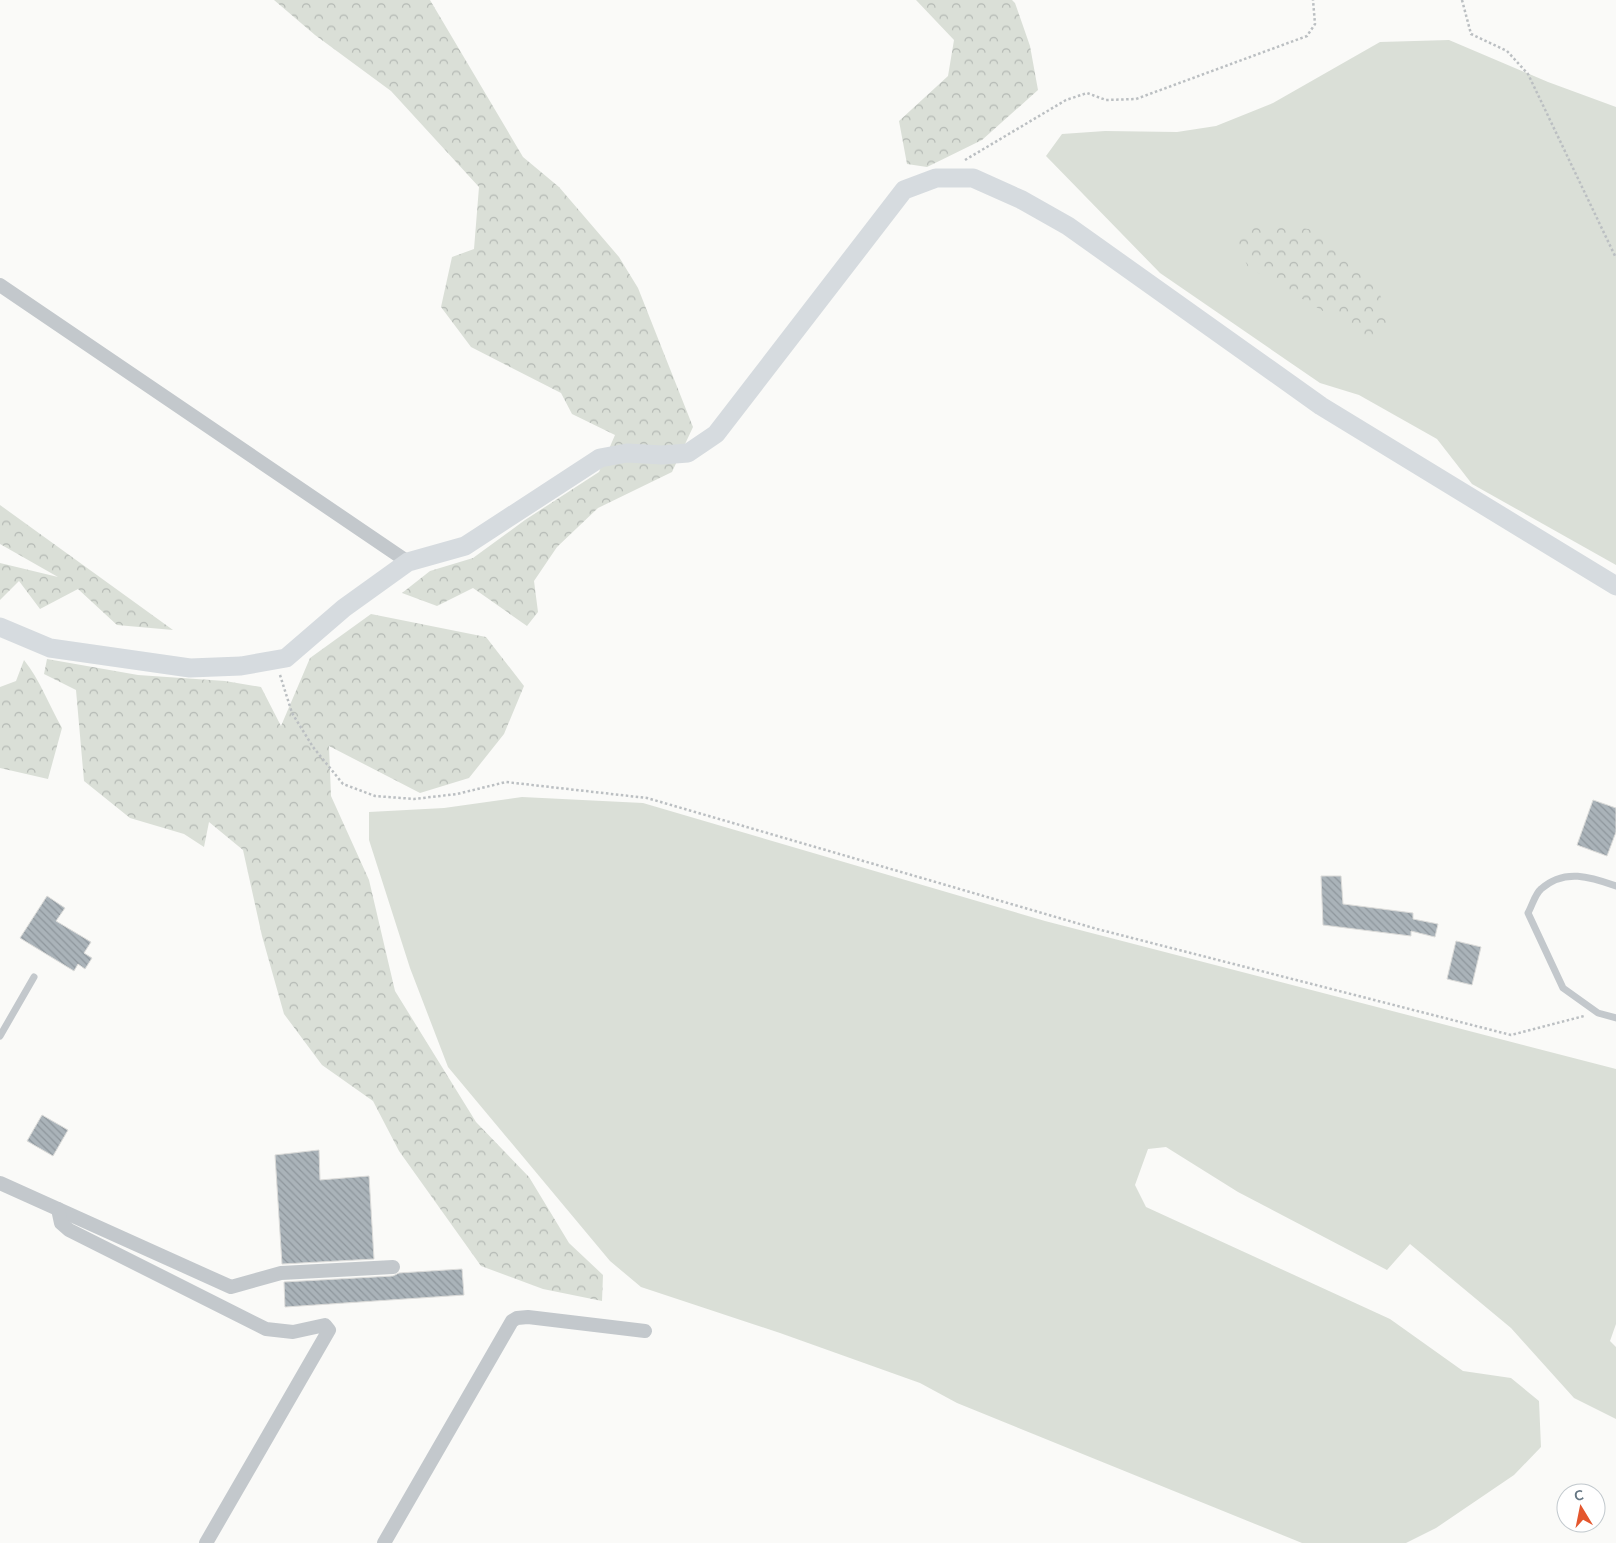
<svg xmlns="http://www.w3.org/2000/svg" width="1616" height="1543" font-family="Mulish,sans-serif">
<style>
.green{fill:#dadfd7}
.forest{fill:url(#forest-crowns)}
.building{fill:url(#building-back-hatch);stroke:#dcdcda}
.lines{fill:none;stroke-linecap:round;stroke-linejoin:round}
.path{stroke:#bbbfc2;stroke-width:2.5;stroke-dasharray:2.5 2.5;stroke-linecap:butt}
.lane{stroke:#c3c8cc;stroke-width:7}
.street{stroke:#c3c8cc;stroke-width:14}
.secondary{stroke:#d6dbdf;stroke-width:19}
</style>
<defs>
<pattern id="forest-crowns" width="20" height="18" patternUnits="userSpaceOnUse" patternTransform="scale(1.25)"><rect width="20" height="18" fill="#dadfd7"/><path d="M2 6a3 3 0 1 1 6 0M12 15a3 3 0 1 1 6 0" fill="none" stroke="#b4b9b4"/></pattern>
<pattern id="building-back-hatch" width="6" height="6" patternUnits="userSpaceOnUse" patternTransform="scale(1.25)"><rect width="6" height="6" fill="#aab3b9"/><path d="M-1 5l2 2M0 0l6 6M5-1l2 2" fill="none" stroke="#8e969c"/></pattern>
</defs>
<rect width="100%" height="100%" fill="#fafaf8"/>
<g class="green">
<polygon points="1449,40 1548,82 1616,107 1616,565 1472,484 1437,439 1359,395 1320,383 1160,273 1046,156 1062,134 1105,131 1177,132 1216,126 1273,103 1380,42"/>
<polygon points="522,797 643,803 1045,921 1616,1069 1616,1324 1610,1341 1616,1347 1616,1419 1574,1398 1511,1328 1410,1244 1387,1270 1238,1192 1166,1147 1148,1149 1135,1185 1146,1207 1390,1319 1463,1371 1511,1378 1539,1401 1541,1447 1514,1475 1436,1528 1406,1543 1302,1543 957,1403 920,1383 780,1333 641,1287 610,1261 448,1067 410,968 369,840 369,812 444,808"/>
</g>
<g class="forest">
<polygon points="274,0 430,0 523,157 559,187 619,257 638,288 693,427 672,472 598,508 557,547 534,581 538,612 527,626 473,588 437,606 402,593 430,571 473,558 525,520 599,472 615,435 572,414 561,393 471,347 441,307 452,257 474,249 479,187 391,91 315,35"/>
<polygon points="916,0 1012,0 1015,3 1030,46 1038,90 982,140 927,167 907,164 899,121 948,76 954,40"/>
<polygon points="1277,223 1313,230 1349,255 1374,280 1387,312 1388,335 1374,341 1248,267 1236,241 1251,224"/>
<polygon points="0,505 173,630 117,625 78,589 40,609 19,581 0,600 0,563 58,577 0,544"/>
<polygon points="371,614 486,637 524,686 504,734 469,778 420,793 329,746 331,796 369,880 395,991 476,1122 529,1177 569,1243 603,1275 602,1301 543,1289 481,1266 399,1151 373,1101 322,1065 284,1014 262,936 243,850 209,822 204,847 184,834 130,818 84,781 76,690 44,674 47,659 138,675 225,681 261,687 281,726 310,658"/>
<path d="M24,660C40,680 49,705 62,728L48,779L0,768V687L16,681Z"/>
</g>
<g class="building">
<polygon points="1593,800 1616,808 1616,832 1607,856 1577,845"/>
<polygon points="1321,876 1341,876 1343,904 1413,913 1413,919 1438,924 1435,937 1411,931 1411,936 1323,925"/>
<polygon points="47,896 65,908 56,921 91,942 84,953 92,958 85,969 78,964 74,971 20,938"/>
<polygon points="1456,941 1481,947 1472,985 1447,979"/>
<polygon points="42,1115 68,1130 53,1156 27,1141"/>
<polygon points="319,1150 320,1180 369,1176 374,1259 282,1264 275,1155"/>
<polygon points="462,1269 464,1295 285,1307 284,1282 393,1276 399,1273"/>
</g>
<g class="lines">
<g class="path">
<polyline points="1462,0 1471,34 1507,51 1528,74 1616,258"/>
<polyline points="965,160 1066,100 1087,93 1106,100 1136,99 1307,36 1315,24 1313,0"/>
<polyline points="280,675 292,713 313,747 343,784 375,796 414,799 457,794 506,782 647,798 1097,929 1511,1035 1584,1016"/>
</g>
<g class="lane">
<path d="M1616,886C1591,877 1564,868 1541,889C1535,894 1532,906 1528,913L1563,988L1598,1013L1616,1018"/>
<polyline points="0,1036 34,977"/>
</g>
<g class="street">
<polyline points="0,285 408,562"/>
<polyline points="0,1183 231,1287 281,1273 393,1267"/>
<polyline points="58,1209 61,1223 69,1230 266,1329 293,1332 325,1325 329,1330 206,1543"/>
<polyline points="384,1543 512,1321 517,1318 528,1317 645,1331"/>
</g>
<polyline class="secondary" points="0,627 50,648 190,668 241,666 286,658 344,608 408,562 465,546 600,458 627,453 662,455 688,453 716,434 904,190 936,178 973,178 1022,200 1068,226 1321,406 1616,586"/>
</g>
<g transform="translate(1581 1508) rotate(350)"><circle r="24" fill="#ffffff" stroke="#c1c8cd"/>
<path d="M0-4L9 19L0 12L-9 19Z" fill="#e4572e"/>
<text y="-8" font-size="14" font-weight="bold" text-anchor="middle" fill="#657683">С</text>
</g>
</svg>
